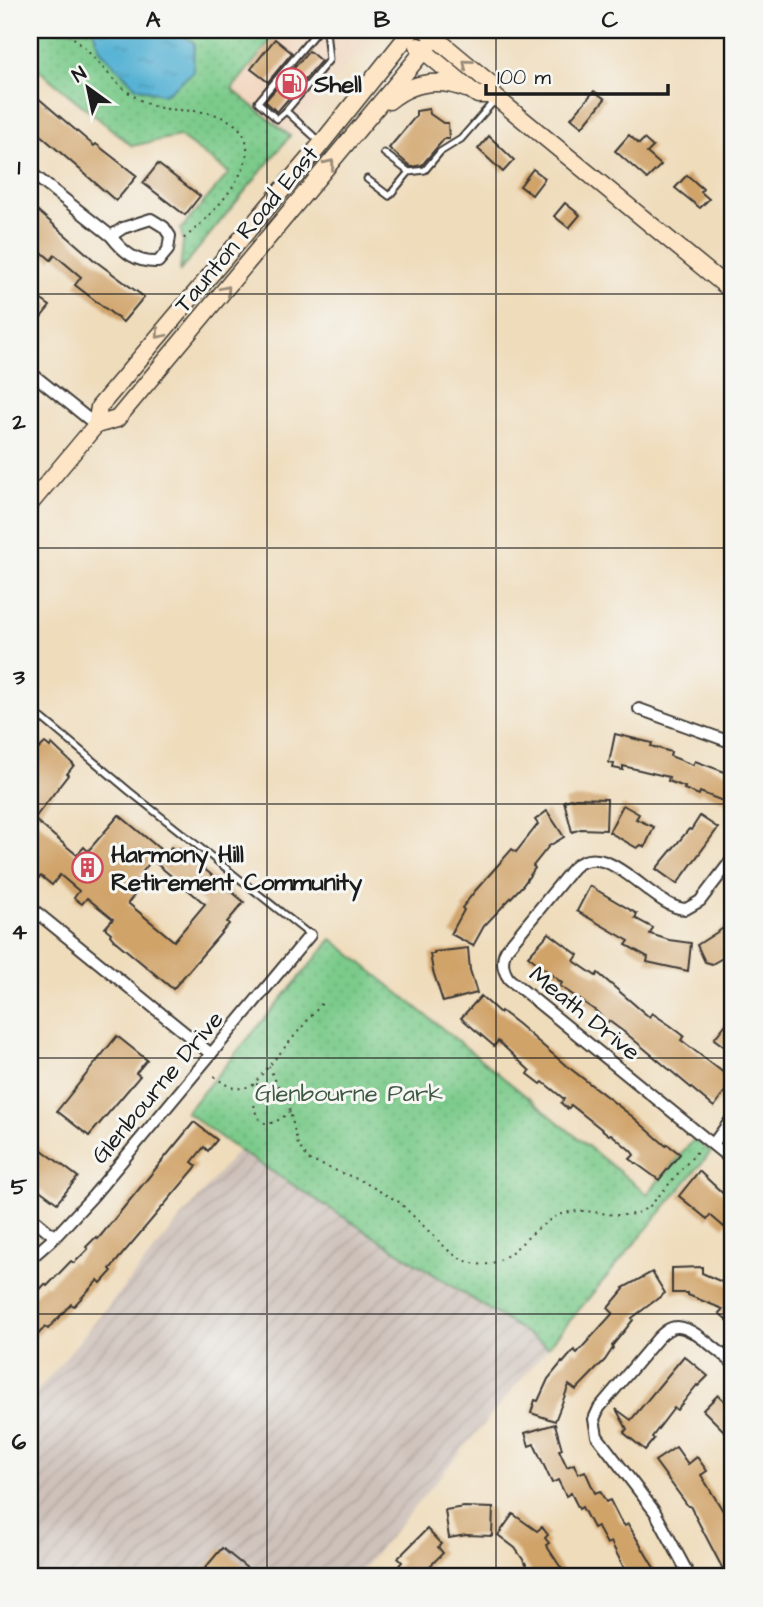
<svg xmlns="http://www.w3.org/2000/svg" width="763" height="1607" font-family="'Architects Daughter',sans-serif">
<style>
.built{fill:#f1d5bd}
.industrial{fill:url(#industrial-furrows)}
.park{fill:url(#park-dots);stroke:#4c7454;stroke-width:2}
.water{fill:url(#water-ripples);stroke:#396778;stroke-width:2}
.building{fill:#d0a369;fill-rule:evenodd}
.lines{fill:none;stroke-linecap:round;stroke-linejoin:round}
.lane-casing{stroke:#3c3934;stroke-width:9}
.street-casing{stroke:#3c3934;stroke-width:14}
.secondary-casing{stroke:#3c3934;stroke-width:19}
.path{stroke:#3c3934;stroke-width:2;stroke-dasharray:2 5;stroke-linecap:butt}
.lane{stroke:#fff;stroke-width:5}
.street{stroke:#fff;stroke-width:10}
.secondary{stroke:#fde5c5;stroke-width:16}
.oneway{stroke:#988b79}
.grid{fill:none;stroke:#1c1c1c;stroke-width:2;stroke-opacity:0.55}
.labels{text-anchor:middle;stroke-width:6;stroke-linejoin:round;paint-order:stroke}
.poi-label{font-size:24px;font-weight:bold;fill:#1c1c1c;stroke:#f6f6f2;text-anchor:start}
.street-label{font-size:24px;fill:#1c1c1c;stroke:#f6f6f2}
.park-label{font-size:24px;fill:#3e5943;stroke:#f6f6f2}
.neatline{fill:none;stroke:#1c1c1c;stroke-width:2.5}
.grid-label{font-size:23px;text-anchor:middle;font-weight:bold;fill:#1c1c1c}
</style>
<defs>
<pattern id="industrial-furrows" width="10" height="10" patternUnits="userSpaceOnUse" patternTransform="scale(1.75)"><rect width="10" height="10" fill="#cec1ba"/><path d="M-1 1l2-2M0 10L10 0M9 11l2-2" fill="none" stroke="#b0a59f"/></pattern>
<pattern id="park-dots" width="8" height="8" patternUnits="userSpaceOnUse" patternTransform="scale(1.75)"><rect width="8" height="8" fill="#7ccb8b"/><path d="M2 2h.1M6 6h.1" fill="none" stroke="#6bae77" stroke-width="1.8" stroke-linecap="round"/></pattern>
<pattern id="water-ripples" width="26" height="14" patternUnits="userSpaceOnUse" patternTransform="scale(1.75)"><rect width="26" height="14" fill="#56b2d4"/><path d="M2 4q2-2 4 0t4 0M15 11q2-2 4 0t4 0" fill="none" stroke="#4a98b5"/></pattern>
</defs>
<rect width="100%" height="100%" fill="#f6f6f2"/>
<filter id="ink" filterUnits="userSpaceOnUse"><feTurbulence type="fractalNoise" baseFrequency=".0143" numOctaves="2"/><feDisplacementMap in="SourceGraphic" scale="14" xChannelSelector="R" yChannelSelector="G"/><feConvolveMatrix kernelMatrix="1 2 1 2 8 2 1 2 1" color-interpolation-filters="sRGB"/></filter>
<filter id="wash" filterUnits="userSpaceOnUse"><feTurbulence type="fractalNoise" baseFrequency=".00686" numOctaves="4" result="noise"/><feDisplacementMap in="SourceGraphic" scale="28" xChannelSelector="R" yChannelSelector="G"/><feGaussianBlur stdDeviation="1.57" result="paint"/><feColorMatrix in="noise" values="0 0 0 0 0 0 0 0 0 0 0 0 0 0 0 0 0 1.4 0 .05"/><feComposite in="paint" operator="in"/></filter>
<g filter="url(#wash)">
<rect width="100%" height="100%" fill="#efdcbb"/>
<polygon class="built" points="279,30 370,30 374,34 290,136 231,89"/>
<polygon class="industrial" points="238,1150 548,1347 356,1577 30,1577 30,1400"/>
<g class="park">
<polygon points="30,30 271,30 276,34 232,89 290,136 180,271 183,241 181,229 229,173 179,136 132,146 30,63"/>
<polygon points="332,939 647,1194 694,1139 711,1152 548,1347 238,1150 186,1112"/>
</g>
<polygon class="water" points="93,30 177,30 194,43 193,72 164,95 136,87 100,50"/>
<g id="blocks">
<g class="building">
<polygon points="275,39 292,53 268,82 251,69"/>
<polygon points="309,51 321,61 277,112 265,101"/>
<polygon points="30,91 94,146 96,144 137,176 116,201 30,126"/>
<polygon points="594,91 605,99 582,127 571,118"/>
<polygon points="429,109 430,114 443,123 448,123 449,139 444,139 422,165 411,167 389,148 416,116 416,111"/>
<polygon points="629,135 639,144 644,139 653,147 647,153 661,165 647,179 615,151"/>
<polygon points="489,136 514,160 503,172 478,149"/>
<polygon points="158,164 200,196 185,215 143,183"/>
<polygon points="533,169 545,178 532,195 520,186"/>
<polygon points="687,175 703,189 701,192 709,199 700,208 675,188"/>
<polygon points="565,203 580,215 569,228 554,216"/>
<polygon points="30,204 94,260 144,297 123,322 75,285 81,277 55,255 51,260 32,244 34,241 30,238"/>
<polygon points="30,292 50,306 30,331"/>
<polygon points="615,734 652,743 651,746 671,752 670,756 693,765 695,761 733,775 733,805 700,792 699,795 684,789 685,787 668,781 669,777 623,766 623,770 613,768 614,764 609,763"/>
<path d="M45,743L50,747L52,744L74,765L67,774L68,775L34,819L77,855L84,847L88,851L119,815L166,854L171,847L177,851L179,849L184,852L244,902L227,922L229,924L173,989L114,940L110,935L111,933L105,928L113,919L87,898L82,904L74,898L79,891L60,875L52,885L41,876L39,878L30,871V757ZM152,860L205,904L174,941L128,903L146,880L140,875Z"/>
<polygon points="576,798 607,799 606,830 581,829 572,832 564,801"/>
<polygon points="623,805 639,814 636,819 654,827 645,847 641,845 637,848 609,832"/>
<polygon points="547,811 564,837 549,846 533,866 535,868 523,885 484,926 473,946 451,934 464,910 462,908 475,891 512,849 516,852 538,824 535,820"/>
<polygon points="700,816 718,828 677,884 656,869 689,829 691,830"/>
<polygon points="590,886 637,914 635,918 653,928 650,934 669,940 691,943 688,971 647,962 648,957 626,945 629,941 577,911"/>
<polygon points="733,922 733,952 712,964 705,962 697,945"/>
<polygon points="549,933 578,955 574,961 596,976 598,973 649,1017 652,1013 671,1026 684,1036 681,1040 733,1080 714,1107 628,1035 609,1021 607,1023 596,1011 560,986 562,983 528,956"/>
<polygon points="468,948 470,970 477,993 443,1002 433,971 430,954 434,954 434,952"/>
<polygon points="481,996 500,1013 501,1011 518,1024 563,1063 633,1117 666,1146 667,1144 680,1154 659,1180 630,1159 634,1155 631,1151 611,1134 609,1135 571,1105 568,1109 561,1103 564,1099 543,1082 541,1084 528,1074 530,1071 498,1041 494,1046 461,1018"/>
<polygon points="733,1015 733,1053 714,1039"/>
<polygon points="117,1036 147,1060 136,1073 140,1076 89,1136 57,1111"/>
<polygon points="194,1122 217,1140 208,1151 204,1147 192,1162 197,1166 110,1269 112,1271 101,1283 98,1280 74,1306 71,1304 48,1329 45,1327 30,1343 30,1300 45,1284 47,1286 71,1261 74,1263 88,1249 86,1247 96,1237 98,1239"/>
<polygon points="30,1141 78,1177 57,1203 30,1183"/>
<polygon points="699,1171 733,1203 733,1227 728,1222 724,1227 710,1215 707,1219 679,1196"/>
<polygon points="702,1267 702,1273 733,1287 733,1325 719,1313 723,1309 688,1295 688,1293 672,1293 672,1268"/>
<polygon points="652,1272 665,1293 632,1318 633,1320 612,1346 613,1348 605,1360 576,1390 569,1385 555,1421 531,1413 535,1400 538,1401 548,1379 562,1362 563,1363 574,1350 577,1353 613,1313 608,1308 624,1289 623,1288"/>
<polygon points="684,1356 708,1376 698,1386 697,1385 677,1410 674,1408 652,1437 654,1439 645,1450 624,1433 627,1429 616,1409 631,1420"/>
<polygon points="718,1395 733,1409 733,1440 703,1410"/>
<polygon points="555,1424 562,1449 559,1450 567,1467 574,1464 578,1474 585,1471 595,1493 600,1491 606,1502 610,1500 620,1520 625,1526 628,1524 657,1573 650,1577 611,1577 625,1570 611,1542 607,1544 597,1526 593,1528 582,1507 579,1509 571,1493 566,1496 558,1480 552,1483 534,1444 529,1446 525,1433"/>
<polygon points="676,1447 688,1464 697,1457 707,1471 701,1475 728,1519 726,1520 733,1534 733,1577 727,1577 690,1506 688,1506 655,1461"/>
<polygon points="464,1507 493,1508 492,1536 466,1535 449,1538 445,1510"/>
<polygon points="513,1514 537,1531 542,1527 548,1535 545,1538 549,1543 546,1545 567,1577 535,1577 515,1548 498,1535"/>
<polygon points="427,1529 441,1544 438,1547 443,1553 419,1577 389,1577 402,1562 398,1558"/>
<polygon points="222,1548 258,1577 217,1577 205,1568"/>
</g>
</g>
</g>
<g filter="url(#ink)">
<use href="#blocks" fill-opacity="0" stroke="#3c3934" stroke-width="2"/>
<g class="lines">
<defs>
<g id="lane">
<polyline points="286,111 277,119 258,102 318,30"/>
<polyline points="319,141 286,111 329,60 326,30"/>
<polyline points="384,153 409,172"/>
<polyline points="367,179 389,196 409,172 425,170 440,152 461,139 495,100"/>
<polyline points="30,733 42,718 129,791 310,935"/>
</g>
<g id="street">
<path d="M30,172L111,236C124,253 137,263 158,262L168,250L170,236L164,227L151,219L123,228L111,236"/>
<polyline points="30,372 96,425"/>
<polyline points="639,709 733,743"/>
<path d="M733,858L700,901L686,909C652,909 608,835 573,868L506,950C501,960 502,969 509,979L733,1161"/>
<polyline points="30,907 211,1054"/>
<polyline points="713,1144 733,1117"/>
<polyline points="30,1216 55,1237"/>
<polyline points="30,1259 55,1237 93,1196 310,935"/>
<polyline points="465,1577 473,1575 484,1577"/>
<path d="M690,1577L655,1512L597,1436L594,1419L599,1408L658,1338C663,1333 669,1327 677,1327C692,1326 721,1354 733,1363"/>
</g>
<g id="secondary">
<polyline points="426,30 491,84 493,95"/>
<polyline points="418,46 472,91 478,95 493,95 733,292"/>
<path d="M389,101C412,82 438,78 466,89"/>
<polyline points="96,425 117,419 441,30"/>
<polyline points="30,504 96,425 99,407 321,144 412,30"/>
</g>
</defs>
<use href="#lane" class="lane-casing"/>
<use href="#street" class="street-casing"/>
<use href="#secondary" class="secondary-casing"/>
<g class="path">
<path d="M62,30C94,49 111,87 146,103C168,114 196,107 219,116C287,141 214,215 183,239"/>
<path d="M214,1076C228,1087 235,1092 253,1085L324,1001"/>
<polyline points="256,1084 280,1090 269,1067"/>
<path d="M261,1085L254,1107C261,1134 277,1122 291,1111"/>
<path d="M280,1090L288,1102L298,1145L309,1160L360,1180L399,1202L450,1252C504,1290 519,1230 562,1214C594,1203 622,1228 651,1205L700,1148"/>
</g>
<use href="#lane" class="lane"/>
<use href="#street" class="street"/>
<use href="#secondary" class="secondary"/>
</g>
<defs><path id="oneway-chevron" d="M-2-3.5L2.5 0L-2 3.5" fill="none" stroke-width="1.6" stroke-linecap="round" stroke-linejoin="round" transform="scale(1.75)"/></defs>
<g class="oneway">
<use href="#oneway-chevron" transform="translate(467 64) rotate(-140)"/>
<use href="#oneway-chevron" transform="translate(330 164) rotate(-51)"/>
<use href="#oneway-chevron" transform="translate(226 290) rotate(-50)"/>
<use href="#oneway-chevron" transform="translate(160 334) rotate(130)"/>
</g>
</g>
<path class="grid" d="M267,30V1577M496,30V1577M30,294H733M30,548H733M30,804H733M30,1058H733M30,1314H733"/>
<defs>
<symbol id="fuel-ring" viewBox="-11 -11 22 22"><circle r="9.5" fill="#f6f6f2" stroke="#d1495b" stroke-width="1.5"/><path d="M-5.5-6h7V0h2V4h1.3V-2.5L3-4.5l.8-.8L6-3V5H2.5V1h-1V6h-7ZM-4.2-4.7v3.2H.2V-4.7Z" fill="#d1495b"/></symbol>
<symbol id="building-ring" viewBox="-11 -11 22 22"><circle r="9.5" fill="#f6f6f2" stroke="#d1495b" stroke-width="1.5"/><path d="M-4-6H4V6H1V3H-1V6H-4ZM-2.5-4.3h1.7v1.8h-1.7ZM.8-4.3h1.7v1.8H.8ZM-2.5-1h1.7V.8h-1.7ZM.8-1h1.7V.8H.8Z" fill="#d1495b"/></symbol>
</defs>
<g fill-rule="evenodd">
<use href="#fuel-ring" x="274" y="66" width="35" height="35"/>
<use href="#building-ring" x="70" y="850" width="35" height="35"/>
</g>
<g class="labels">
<g class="poi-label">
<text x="314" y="92">Shell</text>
<text x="111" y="862">Harmony Hill<tspan x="111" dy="28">Retirement Community</tspan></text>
</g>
<g class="street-label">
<text transform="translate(246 229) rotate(-50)" y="8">Taunton Road East</text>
<text transform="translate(585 1013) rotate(39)" y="8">Meath Drive</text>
<text transform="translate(157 1087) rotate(-50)" y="8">Glenbourne Drive</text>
</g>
<g class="park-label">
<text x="349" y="1101">Glenbourne Park</text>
</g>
</g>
<rect width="763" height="1607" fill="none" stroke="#f6f6f2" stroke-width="77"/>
<g transform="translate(88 88) rotate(327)" stroke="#f6f6f2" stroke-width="5" paint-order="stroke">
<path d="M0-5L12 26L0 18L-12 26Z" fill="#1c1c1c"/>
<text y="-10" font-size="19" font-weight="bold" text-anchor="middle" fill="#1c1c1c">N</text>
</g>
<path d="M486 84v10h182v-10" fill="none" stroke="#1c1c1c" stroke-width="3.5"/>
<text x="497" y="84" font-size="21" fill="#1c1c1c" stroke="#f6f6f2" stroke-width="5" paint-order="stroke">100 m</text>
<rect x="38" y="38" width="686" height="1530" class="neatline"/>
<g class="grid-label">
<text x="153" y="27">A</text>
<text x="382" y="27">B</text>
<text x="610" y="27">C</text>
<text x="19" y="174">1</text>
<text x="19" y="429">2</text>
<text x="19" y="684">3</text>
<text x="19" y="939">4</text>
<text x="19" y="1194">5</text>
<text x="19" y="1449">6</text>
</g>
</svg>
